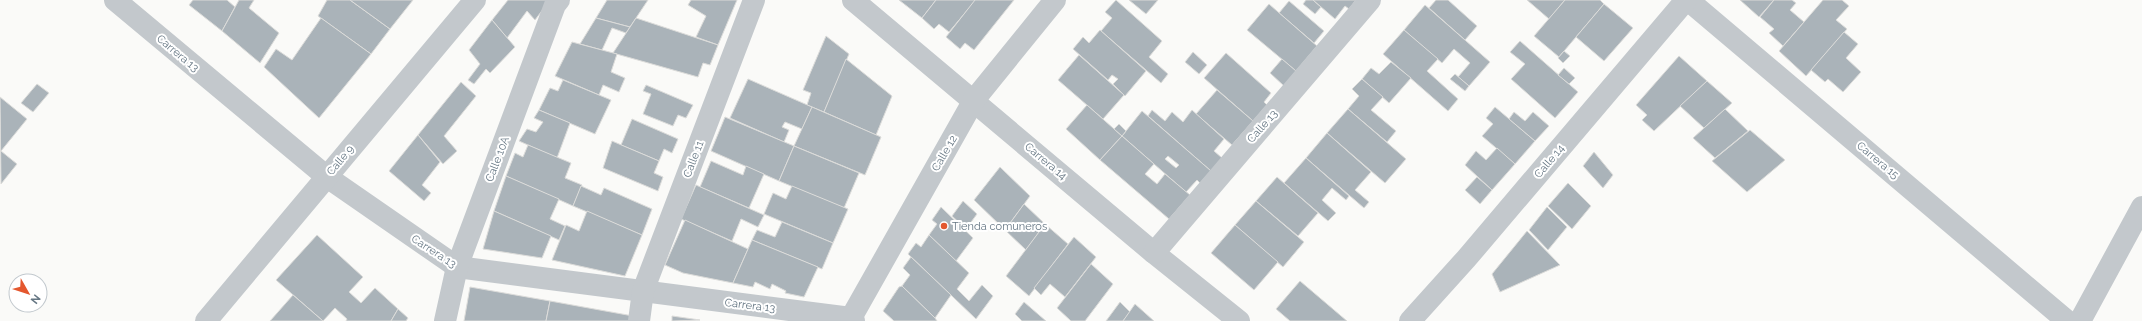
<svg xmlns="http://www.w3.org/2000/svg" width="2142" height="321" font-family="Raleway,sans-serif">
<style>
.building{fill:#aab3b9;stroke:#dcdcda;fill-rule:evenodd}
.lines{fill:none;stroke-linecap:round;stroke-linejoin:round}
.minor{stroke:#c3c8cc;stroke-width:22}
.poi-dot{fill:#e4572e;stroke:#fff;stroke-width:1.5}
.labels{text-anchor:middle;stroke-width:4;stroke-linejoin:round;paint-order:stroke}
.street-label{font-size:11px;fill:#657683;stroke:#fff}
.poi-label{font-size:11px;fill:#657683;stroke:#fff;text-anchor:start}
</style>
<rect width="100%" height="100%" fill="#fafaf8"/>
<g class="building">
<polygon points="193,0 227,0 235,7 222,31 189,5"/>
<polygon points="239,0 254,0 249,8 279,33 260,63 222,31"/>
<polygon points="327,0 350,0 390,29 371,54 318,16"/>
<polygon points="350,0 413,0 390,29"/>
<polygon points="508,0 550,0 535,20 527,11 507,38 492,20"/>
<polygon points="607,0 648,0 630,27 596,18"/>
<polygon points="691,0 737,0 718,45 696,37 706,16 688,5"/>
<polygon points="899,0 936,0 922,18"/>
<polygon points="936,0 974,0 975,1 949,32 939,24 934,29 922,18"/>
<polygon points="975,0 1014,0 974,50 965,43 960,49 946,37"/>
<polygon points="1116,0 1162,41 1149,57 1168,74 1161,83 1101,31 1112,18 1105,12"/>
<polygon points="1129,0 1158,0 1146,14"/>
<polygon points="1306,0 1313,0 1321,7 1315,14 1303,4"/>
<polygon points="1313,0 1356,0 1349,9 1345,6 1335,19"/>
<polygon points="1436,0 1448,0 1477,26 1465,40 1429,8"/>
<polygon points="1527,0 1565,0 1549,19"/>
<polygon points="1565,0 1600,0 1604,4 1559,57 1534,36"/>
<polygon points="1740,0 1774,0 1759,17"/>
<polygon points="1774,0 1792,0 1796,3 1790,10 1804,22 1783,46 1769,33 1774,29 1760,17"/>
<polygon points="1823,0 1842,0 1849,6 1836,20 1847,29 1806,76 1779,51"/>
<polygon points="1289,1 1324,31 1314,43 1279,13"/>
<polygon points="1269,4 1317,46 1296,71 1247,30"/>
<polygon points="1604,4 1633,28 1604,61 1576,37"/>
<polygon points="1425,5 1490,62 1469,86 1458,77 1470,63 1454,49 1442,63 1404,30"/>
<polygon points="321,18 371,54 319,118 264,67 276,49 292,60"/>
<polygon points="596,18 630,27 626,33 612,28 602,50 580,44"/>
<polygon points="636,18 718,45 710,65 703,63 698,77 613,53"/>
<polygon points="492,20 515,47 490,73 486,69 474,84 468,80 480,64 469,50"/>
<polygon points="1100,30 1146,71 1125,96 1113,84 1118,79 1112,75 1108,80 1073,49 1083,37 1089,43"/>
<polygon points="1404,30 1438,59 1427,71 1458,99 1448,111 1383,54"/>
<polygon points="1844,32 1858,44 1846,58 1861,72 1843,92 1828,79 1825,82 1811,70"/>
<polygon points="826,36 849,54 824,112 807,105 811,93 803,90"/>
<polygon points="1520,41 1578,92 1555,118 1511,79 1525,64 1510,52"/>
<polygon points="572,42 617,54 611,72 625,78 619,92 603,85 599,95 555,76"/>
<polygon points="1564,51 1570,56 1563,63 1558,58"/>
<polygon points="1193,52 1207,65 1199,74 1185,62"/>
<polygon points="1226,53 1271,93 1264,102 1267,105 1253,121 1204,78"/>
<polygon points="1079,55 1124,95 1103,119 1058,80"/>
<polygon points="1679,56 1707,81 1654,131 1642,120 1647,115 1636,105"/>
<polygon points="846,59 892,96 876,135 824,112"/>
<polygon points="1282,59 1296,71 1284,86 1270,73"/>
<polygon points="1391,62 1411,78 1389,103 1362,79 1371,68 1379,74"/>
<polygon points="1564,68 1575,78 1569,84 1558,75"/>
<polygon points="1455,74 1469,86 1465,91 1450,79"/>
<polygon points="748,79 812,107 802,129 785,122 782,127 789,130 784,142 730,118"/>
<polygon points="1362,79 1383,97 1371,110 1396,131 1387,142 1348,109 1359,96 1352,89"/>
<polygon points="563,80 611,100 595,134 539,110 550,88 558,91"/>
<polygon points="1707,81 1732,103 1704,128 1680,106"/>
<polygon points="461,82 476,96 444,136 457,151 443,164 418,135"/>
<polygon points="37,84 49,93 33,112 21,103"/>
<polygon points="646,85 693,105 686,118 678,115 673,126 643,114 651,94 643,91"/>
<polygon points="1217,90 1253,121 1232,145 1196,114"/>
<polygon points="0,97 27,119 1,151 17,164 1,184"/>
<polygon points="1087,105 1122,136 1100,160 1066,129"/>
<polygon points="812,107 881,137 865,175 794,146"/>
<polygon points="1495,107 1535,141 1515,164 1482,136 1493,124 1486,118"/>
<polygon points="1348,109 1406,159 1385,183 1327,133"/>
<polygon points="1725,109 1748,131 1715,158 1693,138"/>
<polygon points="539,110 570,123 557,158 519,141 527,129 536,132 543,122 534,118"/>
<polygon points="1152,110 1165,121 1172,112 1183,122 1192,110 1224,139 1214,151 1222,158 1211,171 1148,116"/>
<path d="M1142,111L1211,171L1200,183L1197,180L1186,192L1122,136ZM1168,156L1179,165L1176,168L1165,159Z"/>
<polygon points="1514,112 1525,121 1533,112 1549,126 1535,141 1509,119"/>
<polygon points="725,117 794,146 779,181 711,151"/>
<polygon points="632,119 678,139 672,153 664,149 659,161 621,145"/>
<polygon points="1119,124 1126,131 1122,136 1114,129"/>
<polygon points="1750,130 1785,160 1747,192 1712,161"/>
<polygon points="1327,133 1371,172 1355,190 1369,202 1364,208 1306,158"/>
<polygon points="418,135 440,162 422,185 431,193 424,201 389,171"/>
<polygon points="1122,136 1154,164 1145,174 1157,184 1165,174 1190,195 1169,219 1100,160"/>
<polygon points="612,141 659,161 654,173 663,177 658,191 603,168"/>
<polygon points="528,145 571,163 565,178 582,185 573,206 506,176 515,153 523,157"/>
<polygon points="794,146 859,173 844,208 779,181"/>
<polygon points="1497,148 1515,164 1492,190 1465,165 1476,151 1486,160"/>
<polygon points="1594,152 1613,175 1603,188 1583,166"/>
<polygon points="1306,158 1349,196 1346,200 1332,188 1322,200 1336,213 1328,221 1284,183"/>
<polygon points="711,161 743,175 746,166 764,174 749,208 700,187"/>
<polygon points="1000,167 1030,196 1005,230 974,200"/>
<polygon points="506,176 559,199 550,219 565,226 559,240 494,211"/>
<polygon points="1277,177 1318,213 1298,236 1256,201"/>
<polygon points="1477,177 1492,190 1480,204 1465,190"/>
<polygon points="1568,183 1591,206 1572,229 1548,206"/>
<polygon points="696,185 764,215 758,227 741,219 732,241 681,219"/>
<polygon points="581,186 601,195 604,188 652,209 642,235 573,206"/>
<polygon points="792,186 848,209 833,243 764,214 773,193 786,199"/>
<polygon points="963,201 977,214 966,229 952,216"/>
<polygon points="1256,201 1304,242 1283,267 1235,225"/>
<polygon points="1024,204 1045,224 1026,250 1005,230"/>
<polygon points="941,207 973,238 956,261 929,235 937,224 932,220"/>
<polygon points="1547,207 1567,227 1548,250 1529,230"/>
<polygon points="494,211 551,236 542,258 483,249"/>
<polygon points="587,211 642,235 625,276 552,260 566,225 579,231"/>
<polygon points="685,220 748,249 733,283 683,273 665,265"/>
<polygon points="782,222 833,243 822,269 752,240 757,230 775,237"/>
<polygon points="1045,224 1068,244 1029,296 1006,276"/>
<polygon points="1235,225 1278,262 1254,290 1211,253"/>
<polygon points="1527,231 1560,265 1500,292 1492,274"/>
<polygon points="317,235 363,277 349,292 361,303 375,288 398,309 391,321 346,321 347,319 335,308 323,321 276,280"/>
<polygon points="929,235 969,273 957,289 969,301 982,285 993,296 976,319 908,254 916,243 921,247"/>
<polygon points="1074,237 1096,257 1065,297 1050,284 1041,295 1034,288"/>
<polygon points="752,240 818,267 804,297 785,293 786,291 772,284 770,289 755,282 753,287 733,283"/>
<polygon points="911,257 951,295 935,318 902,286 910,275 903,268"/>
<polygon points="1091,264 1113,284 1085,321 1071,321 1057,308"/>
<polygon points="1300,281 1347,321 1290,321 1276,309"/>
<polygon points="902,286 935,318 937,321 894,321 883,311 899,287"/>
<polygon points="470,287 550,301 546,321 464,321"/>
<polygon points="293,295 323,321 324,321 270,321"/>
<polygon points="550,301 633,316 632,321 546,321"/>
<polygon points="1024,302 1046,321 1022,321 1015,314"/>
<polygon points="1120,302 1130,312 1123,321 1106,321"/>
<polygon points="1135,304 1154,321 1123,321"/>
<polygon points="398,309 408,318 406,321 391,321"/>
<polygon points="672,316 700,320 672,321"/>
</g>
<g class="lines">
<g class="minor">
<polyline points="115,0 327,177 457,267 851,318 854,321"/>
<polyline points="853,0 1154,253 1239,321"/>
<polyline points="1688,0 2067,321"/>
<polyline points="1154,253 1370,0"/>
<polyline points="851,318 974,100 1055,0"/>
<polyline points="206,321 475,0"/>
<polyline points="445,321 457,267 555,5 559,0"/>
<polyline points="639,321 643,291 754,0"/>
<polyline points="1410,321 1466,259 1686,0"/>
<polyline points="2080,321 2142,207"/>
</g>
</g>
<circle class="poi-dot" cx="944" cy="226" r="4"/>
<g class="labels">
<g class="street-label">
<text transform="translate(178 53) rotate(40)" y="4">Carrera 13</text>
<text transform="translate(1262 126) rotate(-49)" y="4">Calle 13</text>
<text transform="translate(944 153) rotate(-60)" y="4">Calle 12</text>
<text transform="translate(497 159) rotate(-69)" y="4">Calle 10A</text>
<text transform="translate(693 159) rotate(-69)" y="4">Calle 11</text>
<text transform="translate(340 160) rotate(-50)" y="4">Calle 9</text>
<text transform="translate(1878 160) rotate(40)" y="4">Carrera 15</text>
<text transform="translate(1046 161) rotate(40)" y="4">Carrera 14</text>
<text transform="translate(1549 161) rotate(-50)" y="4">Calle 14</text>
<text transform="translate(434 251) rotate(33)" y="4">Carrera 13</text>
<text transform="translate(750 305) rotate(7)" y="4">Carrera 13</text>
</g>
<g class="poi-label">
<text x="952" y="230">Tienda comuneros</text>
</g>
</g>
<g transform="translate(28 293) rotate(129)"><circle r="19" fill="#ffffff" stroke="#c1c8cd"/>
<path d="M0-3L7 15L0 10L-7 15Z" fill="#e4572e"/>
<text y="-6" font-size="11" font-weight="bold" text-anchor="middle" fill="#657683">N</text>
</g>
</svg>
